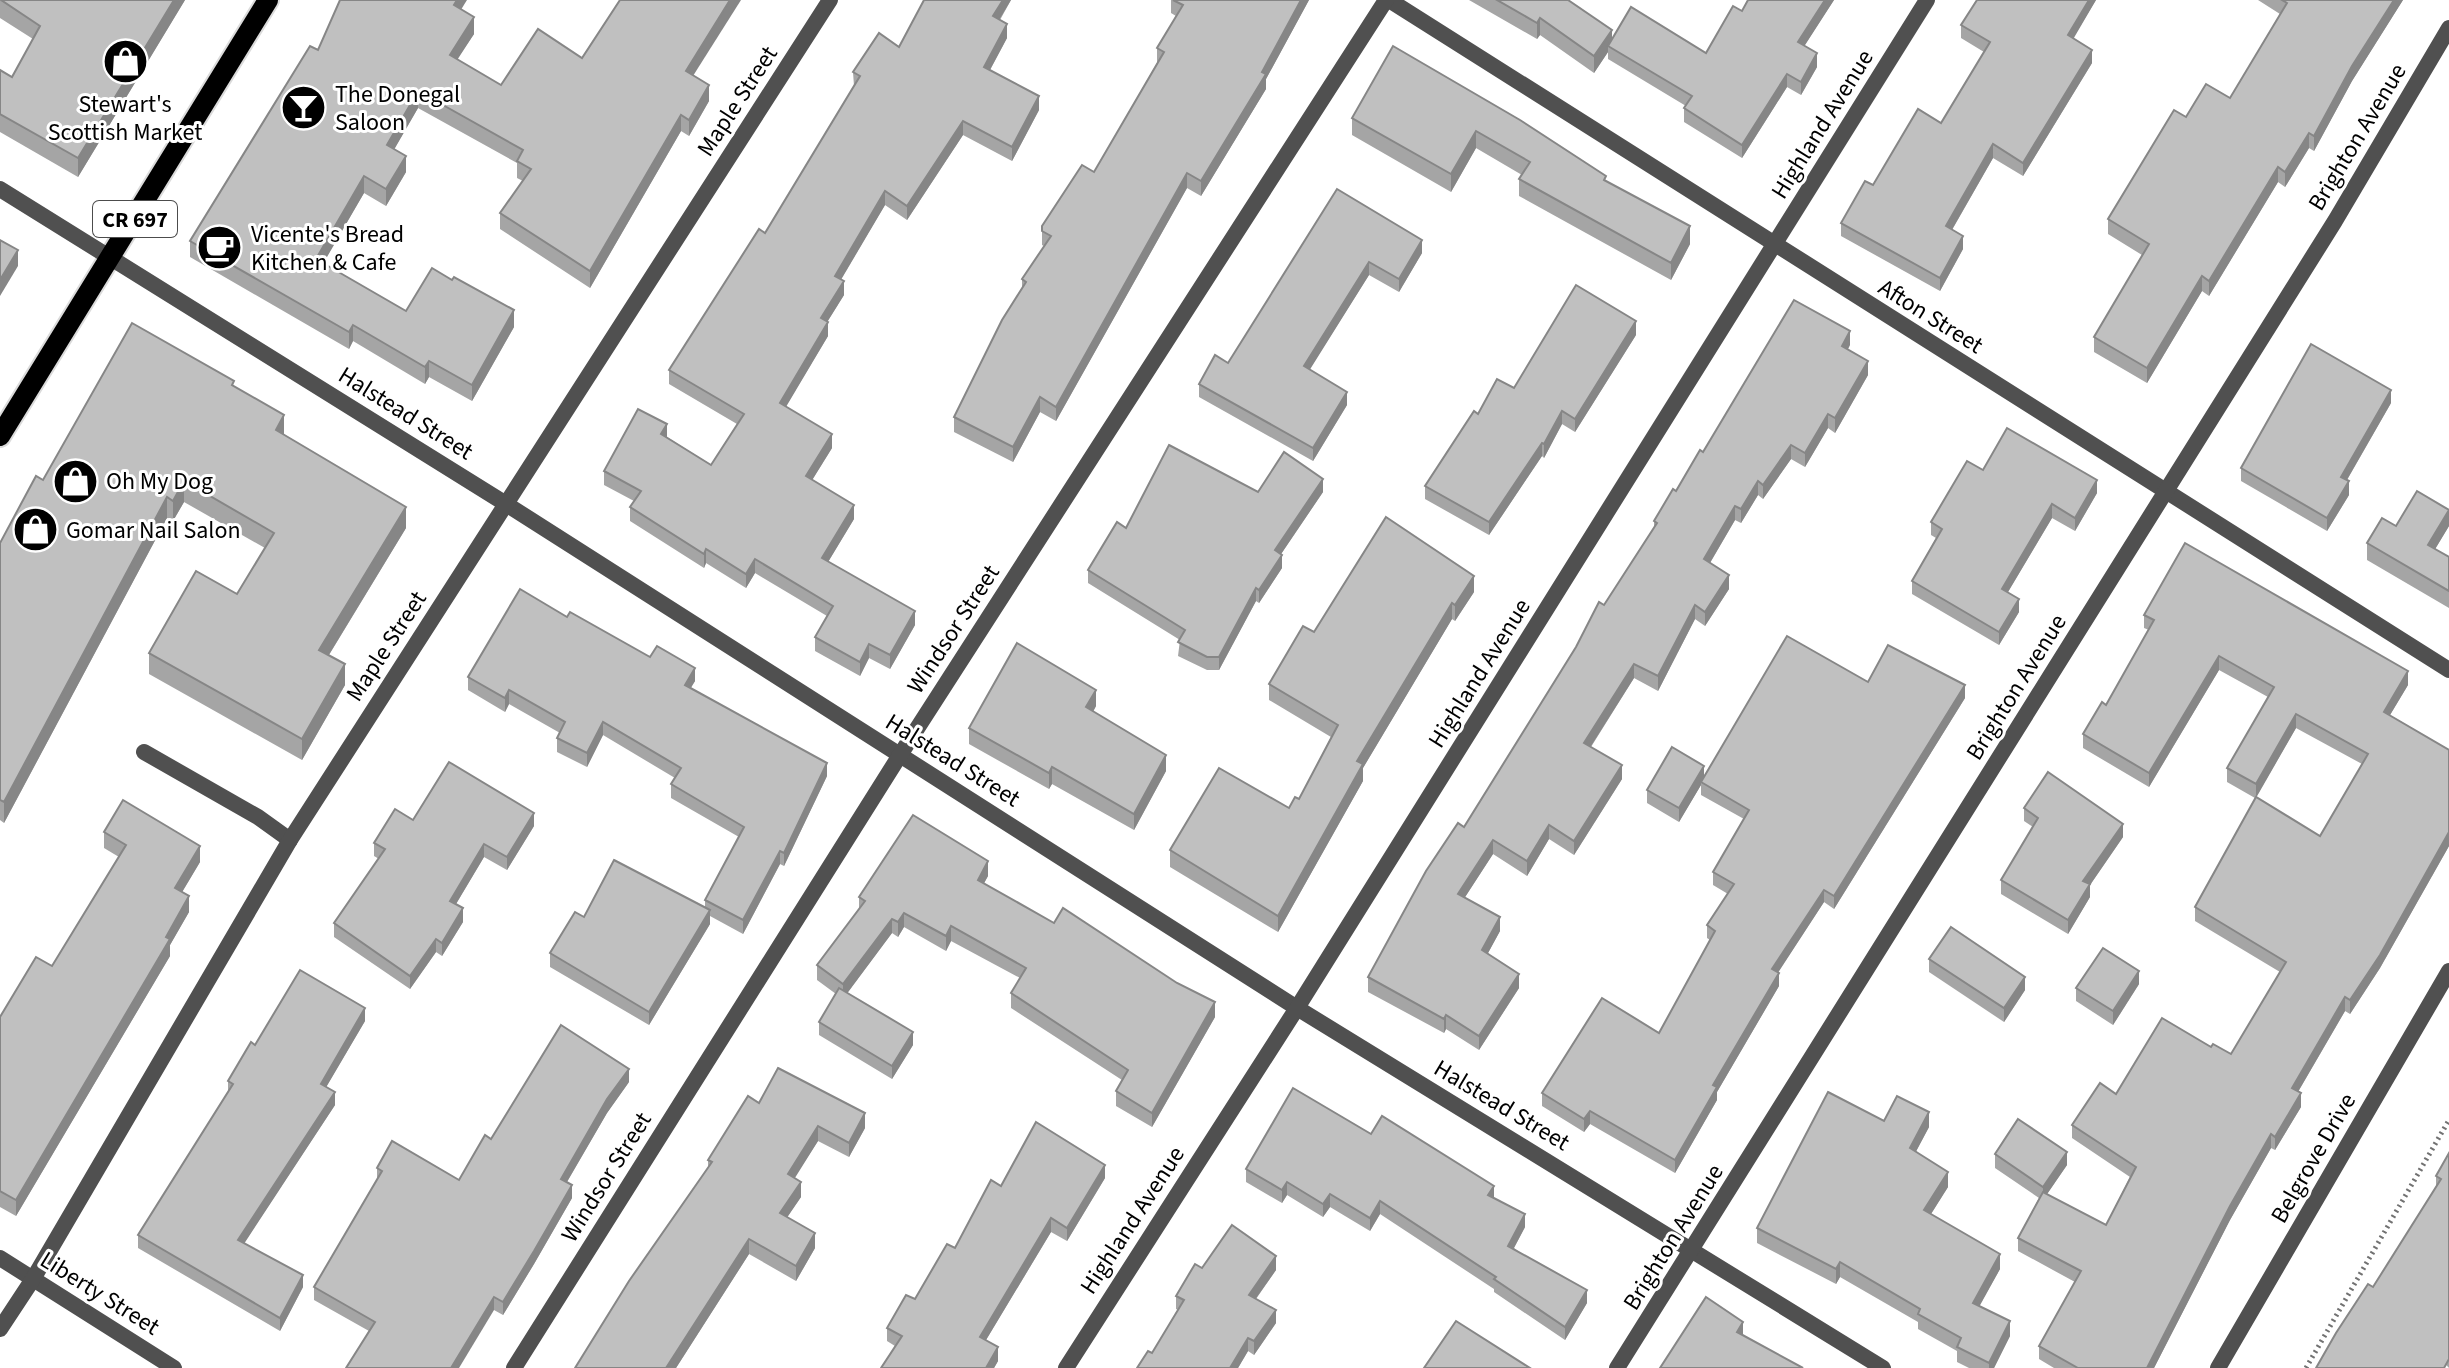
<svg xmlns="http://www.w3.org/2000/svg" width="2449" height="1368" font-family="'Source Sans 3',sans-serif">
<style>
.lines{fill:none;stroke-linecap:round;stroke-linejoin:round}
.primary-casing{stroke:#dbdbdb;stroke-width:24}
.path{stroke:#727272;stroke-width:5;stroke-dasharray:2 4;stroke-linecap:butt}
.service{stroke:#505050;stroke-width:16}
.minor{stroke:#505050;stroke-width:16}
.tertiary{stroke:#505050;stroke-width:16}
.primary{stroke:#000;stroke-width:20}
.wall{fill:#a5a5a5;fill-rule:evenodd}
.shaded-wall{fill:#868686}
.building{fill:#c0c0c0;stroke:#868686;stroke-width:2}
.labels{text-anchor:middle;stroke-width:6;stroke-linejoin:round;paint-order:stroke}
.shield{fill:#fff;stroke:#4c4c4c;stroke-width:2}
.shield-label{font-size:22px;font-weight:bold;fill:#000}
.poi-label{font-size:24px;fill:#000;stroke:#fff;text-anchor:start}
.street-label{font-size:24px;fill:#000;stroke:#fff}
</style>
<rect width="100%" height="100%" fill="#fff"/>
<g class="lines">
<defs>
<polyline id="primary" points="0,436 268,0"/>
</defs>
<use href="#primary" class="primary-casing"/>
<polyline class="path" points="2306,1368 2449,1120"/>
<polyline class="service" points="144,752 258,817 290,840"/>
<g class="minor">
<polyline points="1389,0 2449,670"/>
<polyline points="0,189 506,504 1297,1008 1883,1368"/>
<polyline points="0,1258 174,1368"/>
<polyline points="0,1329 33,1279 290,840 830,0"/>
<polyline points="514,1368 900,755 1386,0"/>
<polyline points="1066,1368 1297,1008 1927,0"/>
<polyline points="1617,1368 2335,221 2449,28"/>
</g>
<polyline class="tertiary" points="2218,1368 2449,971"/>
<use href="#primary" class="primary"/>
</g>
<g class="wall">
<polygon points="0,0 185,0 78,177 0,132 0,70 12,77 33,39 0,18"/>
<polygon points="924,0 1011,0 1000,20 1007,38 990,70 1039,110 1012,161 963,135 907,220 885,205 841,279 844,295 827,322 828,336 786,406 832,448 812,480 854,519 828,562 915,625 890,669 869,658 860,676 815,651 815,637 827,616 755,573 746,588 706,563 704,568 630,521 630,507 634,501 604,485 604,471 667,437 711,465 737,424 669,384 669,370 765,233 854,86 853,72 899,47"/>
<polygon points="1171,0 1309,0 1266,79 1266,89 1201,196 1187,188 1056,421 1040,412 1013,462 954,432 954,417 1022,289 1022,279 1044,246 1042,245 1042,231 1094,172 1157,63 1157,48 1176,16 1171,13"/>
<polygon points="1469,0 1568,0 1612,39 1706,53 1742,11 1748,0 1834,0 1804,46 1817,67 1801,95 1787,87 1742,158 1684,122 1684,108 1686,106 1608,59 1608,52 1594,73 1540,35 1537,39"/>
<polygon points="1977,0 2096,0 2073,38 2092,63 2023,176 1993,158 1952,230 1963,249 1940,291 1841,236 1841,223 1873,185 1941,123 1984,52 1961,38 1961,25"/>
<polygon points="2258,0 2403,0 2352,81 2314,151 2309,148 2285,187 2278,182 2209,296 2202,291 2147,383 2094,352 2094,337 2142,255 2108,234 2108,219 2186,117 2230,98 2280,14"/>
<polygon points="461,9 474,34 457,59 501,85 582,58 693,75 709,101 689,136 681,131 590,288 500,229 500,213 523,181 517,178 517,163 418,108 394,149 406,172 386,206 364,193 323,263 406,311 514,327 472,401 429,377 425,384 353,341 349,349 190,257 190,241 318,50"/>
<polygon points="1393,46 1606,181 1690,244 1671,280 1519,196 1519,179 1522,175 1476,148 1451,192 1352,135 1352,118"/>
<polygon points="1337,189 1422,253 1399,292 1369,275 1309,370 1347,405 1313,461 1199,397 1199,384 1228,363"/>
<polygon points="1636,335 1575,432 1562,424 1544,458 1542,456 1489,535 1425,499 1425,486 1478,414 1514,388"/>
<polygon points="1850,345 1848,349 1868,375 1835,433 1828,428 1805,467 1791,459 1763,499 1758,495 1741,523 1735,520 1710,563 1729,589 1705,626 1695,619 1658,691 1634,678 1591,747 1622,779 1574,855 1549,839 1527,876 1493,854 1465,897 1500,931 1488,953 1519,988 1479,1050 1446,1029 1444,1033 1368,992 1368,977 1654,529 1654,521 1703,452"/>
<polygon points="234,387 284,435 406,528 329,655 345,685 302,760 149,674 149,653 237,594 265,548 184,502 173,521 167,518 4,823 0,820 0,543 43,480"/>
<polygon points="2391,403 2347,480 2349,495 2327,531 2241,481 2241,468"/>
<polygon points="1983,470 2097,493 2075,531 2052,518 2008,592 2019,612 1999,645 1912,594 1912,581 1936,538 1931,535 1931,522"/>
<polygon points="1258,492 1323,492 1281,554 1282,568 1259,603 1256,601 1219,670 1207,670 1178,656 1180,640 1088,583 1088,570"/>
<polygon points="2396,526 2449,526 2435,549 2449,557 2449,608 2367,560 2367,543"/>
<polygon points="1474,592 1455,621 1452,619 1363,768 1363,781 1278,932 1170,867 1170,850 1289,808 1299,799 1331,737 1269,700 1269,684 1314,632"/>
<path d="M2144,615L2408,685L2390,715L2449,750V846L2380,968L2350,1014L2345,1011L2298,1092L2301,1107L2275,1150L2271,1148L2230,1220L2154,1368H2054L2039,1359V1346L2075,1282L2018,1251V1238L2039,1198L1995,1168V1154L2067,1165L2047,1194L2106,1225L2130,1177L2072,1138V1125L2116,1094L2211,1047L2231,1054L2280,972L2195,921V907L2255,798L2227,782V768L2268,697L2219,670L2149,787L2083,748V734L2106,705L2149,630L2144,628ZM2296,728L2362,764L2320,836L2256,797Z"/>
<polygon points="567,617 695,681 690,688 827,776 784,866 780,864 743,934 710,916 710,924 649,1025 550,967 550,953 584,917 705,908 705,900 739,837 671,798 671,784 675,778 603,735 587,767 557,752 557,738 560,733 509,704 505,712 468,690 468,677"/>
<polygon points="1868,682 1965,698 1834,909 1824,902 1778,972 1779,986 1717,1092 1717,1100 1675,1173 1590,1124 1584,1132 1542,1106 1542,1093 1659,1033 1710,940 1707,938 1707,925 1728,894 1713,885 1713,872 1744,819 1701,795 1701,785 1679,822 1647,803 1647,790 1704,776"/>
<polygon points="1096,706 1093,712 1166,771 1134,830 1052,784 1049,789 969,744 969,728"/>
<polygon points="2024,808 2123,837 2090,885 2090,897 2068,934 2001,894 2001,880 2033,827 2024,821"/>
<polygon points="534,826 507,870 484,857 456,904 463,922 442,956 436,952 410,989 334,937 334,923 379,859 374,856 374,843"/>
<polygon points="104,832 200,862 182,892 189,912 170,945 170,956 16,1216 0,1207 0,1017 52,966 119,857 104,848"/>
<polygon points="988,876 984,883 1215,1017 1152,1127 1116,1106 1116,1091 1122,1080 1011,1008 1011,993 1020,978 951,941 946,951 904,927 898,937 892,933 847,993 913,1045 892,1079 819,1035 819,1022 836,994 817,980 817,965 859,910 859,897"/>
<polygon points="1929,959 2025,990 2004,1022 1929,972"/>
<polygon points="2139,984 2113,1025 2076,1001 2076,988"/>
<polygon points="365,1021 326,1087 335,1105 244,1243 303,1287 280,1331 138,1248 138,1235 228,1093 228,1081 255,1045"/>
<polygon points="629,1082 607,1113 567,1182 572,1198 534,1264 503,1315 494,1310 369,1331 314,1300 314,1287 377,1180 377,1168 459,1180"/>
<polygon points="759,1103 865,1128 849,1157 818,1141 794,1178 801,1197 787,1217 815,1248 796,1281 749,1254 676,1368 575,1368 708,1168 708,1160"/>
<polygon points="1884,1121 1929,1127 1916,1151 1948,1187 1931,1214 2000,1269 1979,1306 2010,1336 1994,1368 1969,1368 1957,1362 1957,1351 1918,1329 1918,1322 1840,1277 1836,1284 1757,1243 1757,1228"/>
<polygon points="1371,1134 1494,1198 1525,1227 1514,1248 1587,1303 1565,1340 1494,1292 1494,1289 1380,1214 1370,1231 1330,1207 1323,1217 1287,1195 1282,1203 1246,1182 1246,1169"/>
<polygon points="2449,1153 2449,1368 2373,1287 2436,1188 2436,1176"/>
<polygon points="1105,1178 1067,1241 1051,1232 986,1340 998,1361 994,1368 881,1368 895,1346 887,1341 887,1328 915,1299 1001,1186"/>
<polygon points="1202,1268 1276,1270 1256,1299 1276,1323 1254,1355 1248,1351 1238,1368 1137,1368 1152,1353 1178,1310 1176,1309 1176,1296"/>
</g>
<g class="shaded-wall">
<polygon points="174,0 185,0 78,177 78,158"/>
<polygon points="457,0 467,0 454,21 454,5"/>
<polygon points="730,0 741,0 686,87 686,71"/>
<polygon points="1003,0 1011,0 993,30 993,16"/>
<polygon points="1301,0 1309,0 1266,79 1266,89 1201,196 1201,181"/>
<polygon points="1825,0 1834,0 1798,56 1798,42"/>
<polygon points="2089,0 2096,0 2068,48 2068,35"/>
<polygon points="2394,0 2403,0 2352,81 2314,151 2314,136 2352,66"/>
<polygon points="474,17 474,34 450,71 450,55"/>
<polygon points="1540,18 1540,35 1537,39 1537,23"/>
<polygon points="1007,24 1007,38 984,81 984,67"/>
<polygon points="1612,30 1612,46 1608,46 1608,52 1594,73 1594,56"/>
<polygon points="2092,50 2092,63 2023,176 2023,163"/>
<polygon points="1817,53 1817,67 1801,95 1801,82"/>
<polygon points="1787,74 1787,87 1742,158 1742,145"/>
<polygon points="709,85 709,101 689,136 689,120"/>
<polygon points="418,91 418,108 387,162 387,145"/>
<polygon points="1039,96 1039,110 1012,161 1012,147"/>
<polygon points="681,115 681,131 590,288 590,271"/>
<polygon points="963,121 963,135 907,220 907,206"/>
<polygon points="1476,131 1476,148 1451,192 1451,174"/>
<polygon points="2309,133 2309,148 2285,187 2285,172"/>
<polygon points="1993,144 1993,158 1946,240 1946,226"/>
<polygon points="406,156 406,172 386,206 386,189"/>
<polygon points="2278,167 2278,182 2209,296 2209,281"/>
<polygon points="1187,173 1187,188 1056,421 1056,407"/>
<polygon points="364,176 364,193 316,276 316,259"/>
<polygon points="885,191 885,205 835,290 835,276"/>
<polygon points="1690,226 1690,244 1671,280 1671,263"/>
<polygon points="1963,236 1963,249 1940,291 1940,278"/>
<polygon points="1422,240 1422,253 1399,292 1399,279"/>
<polygon points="18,250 18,266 0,296 0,280"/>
<polygon points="1369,262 1369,275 1304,379 1304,366"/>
<polygon points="2202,276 2202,291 2147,383 2147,368"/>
<polygon points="844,281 844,295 821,332 821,318"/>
<polygon points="514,310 514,327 472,401 472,385"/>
<polygon points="1636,321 1636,335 1575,432 1575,419"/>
<polygon points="828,322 828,336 780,417 780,403"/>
<polygon points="353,325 353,341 349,349 349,332"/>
<polygon points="1850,331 1850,345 1842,360 1842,346"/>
<polygon points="429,361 429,377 425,384 425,367"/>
<polygon points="1868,361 1868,375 1835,433 1835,418"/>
<polygon points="2391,390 2391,403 2341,490 2341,477"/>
<polygon points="1347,392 1347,405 1313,461 1313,448"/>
<polygon points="1040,397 1040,412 1013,462 1013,447"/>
<polygon points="1562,411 1562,424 1544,458 1544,444"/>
<polygon points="1828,414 1828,428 1805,467 1805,453"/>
<polygon points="284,415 284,436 276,430"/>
<polygon points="667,424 667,438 661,434"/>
<polygon points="832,434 832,448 806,490 806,476"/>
<polygon points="1542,443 1542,456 1489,535 1489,522"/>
<polygon points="1791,445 1791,459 1763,499 1763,485"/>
<polygon points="1323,479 1323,492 1275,563 1275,550"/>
<polygon points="2097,480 2097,493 2075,531 2075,518"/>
<polygon points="184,481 184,502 173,521 173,501"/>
<polygon points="1758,481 1758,495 1741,523 1741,509"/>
<polygon points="2349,481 2349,495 2327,531 2327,518"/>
<polygon points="167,497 167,518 4,823 4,802"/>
<polygon points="2052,504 2052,518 2002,602 2002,589"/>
<polygon points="854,505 854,519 822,572 822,558"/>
<polygon points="1735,506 1735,520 1704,573 1704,559"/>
<polygon points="406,507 406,528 319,671 319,650"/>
<polygon points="2449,510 2449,526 2428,561 2428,545"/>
<polygon points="706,549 706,563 704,568 704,554"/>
<polygon points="1282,555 1282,568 1259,603 1259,590"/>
<polygon points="755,559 755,573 746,588 746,574"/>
<polygon points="1729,575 1729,589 1705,626 1705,612"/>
<polygon points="1474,576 1474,592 1455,621 1455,605"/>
<polygon points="1256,588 1256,601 1219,670 1219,657"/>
<polygon points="2019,599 2019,612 1999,645 1999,632"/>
<polygon points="1452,603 1452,619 1363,768 1363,781 1278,932 1278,916 1357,761"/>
<polygon points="1695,605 1695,619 1658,691 1658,676"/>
<polygon points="915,611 915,625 890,669 890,655"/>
<polygon points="869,644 869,658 860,676 860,662"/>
<polygon points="2219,656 2219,670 2149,787 2149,773"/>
<polygon points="345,664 345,685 302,760 302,739"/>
<polygon points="1634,664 1634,678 1584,757 1584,743"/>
<polygon points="695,668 695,681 685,698 685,685"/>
<polygon points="2408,671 2408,685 2384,725 2384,712"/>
<polygon points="1965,685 1965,698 1834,909 1834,896"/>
<polygon points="509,690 509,704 505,712 505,698"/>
<polygon points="1096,690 1096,706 1086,724 1086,707"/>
<polygon points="2296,714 2296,728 2256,798 2256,784"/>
<polygon points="603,722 603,735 587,767 587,753"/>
<polygon points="1166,755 1166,771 1134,830 1134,814"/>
<polygon points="827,763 827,776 784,866 784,853"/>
<polygon points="1622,765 1622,779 1574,855 1574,841"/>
<polygon points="1704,766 1704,779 1701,782 1701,785 1679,822 1679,808"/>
<polygon points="1052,767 1052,784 1049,789 1049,773"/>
<polygon points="534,813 534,826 507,870 507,857"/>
<polygon points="2123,824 2123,837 2090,885 2090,897 2068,934 2068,920 2083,881"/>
<polygon points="1549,825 1549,839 1527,876 1527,861"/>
<polygon points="2449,832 2449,846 2380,968 2350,1014 2350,1000"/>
<polygon points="1493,840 1493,854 1458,908 1458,894"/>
<polygon points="484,844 484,857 450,914 450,901"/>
<polygon points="200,846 200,862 175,904 175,888"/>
<polygon points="780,851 780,864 743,934 743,920"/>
<polygon points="988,861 988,876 978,894 978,880"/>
<polygon points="1824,890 1824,902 1772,982 1772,969"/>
<polygon points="189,896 189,912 170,945 170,956 16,1216 16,1200"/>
<polygon points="463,908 463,922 442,956 442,943"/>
<polygon points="710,910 710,924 649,1025 649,1012"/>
<polygon points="904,913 904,927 898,937 898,922"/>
<polygon points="1500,917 1500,931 1482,964 1482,950"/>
<polygon points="892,919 892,933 843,999 843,984"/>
<polygon points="951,926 951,941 946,951 946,936"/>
<polygon points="436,939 436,952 410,989 410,976"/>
<polygon points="2139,971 2139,984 2113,1025 2113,1011"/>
<polygon points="1779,973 1779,986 1717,1092 1717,1100 1675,1173 1675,1160 1713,1085"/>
<polygon points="1519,974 1519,988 1479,1050 1479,1036"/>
<polygon points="2025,977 2025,990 2004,1022 2004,1008"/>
<polygon points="2345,997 2345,1011 2292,1102 2292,1088"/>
<polygon points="1215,1002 1215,1017 1152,1127 1152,1113"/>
<polygon points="365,1008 365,1021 321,1096 321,1084"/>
<polygon points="1446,1015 1446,1029 1444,1033 1444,1019"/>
<polygon points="913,1032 913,1045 892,1079 892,1066"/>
<polygon points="629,1069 629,1082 607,1113 561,1192 561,1179 607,1099"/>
<polygon points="335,1092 335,1105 238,1253 238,1240"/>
<polygon points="2301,1093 2301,1107 2275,1150 2275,1137"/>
<polygon points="1590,1111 1590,1124 1584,1132 1584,1119"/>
<polygon points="1929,1112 1929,1127 1910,1163 1910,1148"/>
<polygon points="865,1113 865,1128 849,1157 849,1143"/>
<polygon points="818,1126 818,1141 788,1189 788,1174"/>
<polygon points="2271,1134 2271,1148 2230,1220 2154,1368 2147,1368 2230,1206"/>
<polygon points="2067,1152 2067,1165 2043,1200 2043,1187"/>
<polygon points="1105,1165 1105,1178 1067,1241 1067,1228"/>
<polygon points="1948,1172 1948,1187 1924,1225 1924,1210"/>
<polygon points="801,1182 801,1197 780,1228 780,1213"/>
<polygon points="1287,1182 1287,1195 1282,1203 1282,1190"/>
<polygon points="572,1185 572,1198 534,1264 503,1315 503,1302"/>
<polygon points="1494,1186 1494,1199 1488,1195"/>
<polygon points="1330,1194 1330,1207 1323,1217 1323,1204"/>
<polygon points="1380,1201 1380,1214 1370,1231 1370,1218"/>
<polygon points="1525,1214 1525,1227 1508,1259 1508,1246"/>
<polygon points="1051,1218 1051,1232 980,1350 980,1337"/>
<polygon points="815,1233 815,1248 796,1281 796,1266"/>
<polygon points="749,1239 749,1254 676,1368 666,1368"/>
<polygon points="2000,1254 2000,1269 1973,1318 1973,1303"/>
<polygon points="1276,1256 1276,1270 1249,1308 1249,1295"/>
<polygon points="1840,1262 1840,1277 1836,1284 1836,1269"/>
<polygon points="303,1275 303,1287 280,1331 280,1318"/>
<polygon points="1587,1290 1587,1303 1565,1340 1565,1327"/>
<polygon points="494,1297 494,1310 459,1368 451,1368"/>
<polygon points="1276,1310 1276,1323 1254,1355 1254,1341"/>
<polygon points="2010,1321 2010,1336 1994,1368 1989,1368 1989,1363"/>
<polygon points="1743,1322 1743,1344 1737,1332"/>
<polygon points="1248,1338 1248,1351 1238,1368 1230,1368"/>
<polygon points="998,1347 998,1361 994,1368 986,1368"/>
</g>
<g class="building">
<polygon points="1,0 174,0 78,158 0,114 0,70 12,77 40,26"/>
<polygon points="340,0 457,0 454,5 474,17 450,55 501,85 538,29 582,58 620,0 730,0 686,71 709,85 689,120 681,115 590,271 500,213 531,169 517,161 523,150 418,91 387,145 406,156 386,189 364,176 316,259 406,311 432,268 452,280 454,277 514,310 472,385 429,361 425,367 353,325 349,332 190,241 310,46 318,50"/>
<polygon points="924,0 1003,0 993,16 1007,24 984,67 1039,96 1012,147 963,121 907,206 885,191 835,276 844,281 821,318 828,322 780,403 832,434 806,476 854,505 822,558 915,611 890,655 869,644 860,662 815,637 833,606 755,559 746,574 706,549 704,554 630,507 641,491 604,471 638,409 667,424 661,434 711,465 744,414 669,370 759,229 765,233 860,76 853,72 879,33 899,47"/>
<polygon points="1173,0 1301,0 1262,72 1266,74 1201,181 1187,173 1056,407 1040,397 1013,447 954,417 1002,320 1026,282 1022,279 1051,236 1042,231 1042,226 1082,165 1094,172 1164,52 1157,48 1183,5"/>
<polygon points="1497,0 1568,0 1612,30 1594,56 1540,18 1537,23"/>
<polygon points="1748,0 1825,0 1798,42 1817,53 1801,82 1787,74 1742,145 1684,108 1692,96 1608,46 1631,7 1706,53 1733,6 1742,11"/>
<polygon points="1977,0 2089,0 2068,35 2092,50 2023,163 1993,144 1946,226 1963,236 1940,278 1841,223 1865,181 1873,185 1918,109 1941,123 1990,42 1961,25"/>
<polygon points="2282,0 2394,0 2352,66 2314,136 2309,133 2285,172 2278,167 2209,281 2202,276 2147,368 2094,337 2149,244 2108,219 2174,110 2186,117 2206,84 2230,98 2287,3"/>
<polygon points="1393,46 1520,120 1606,176 1604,180 1690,226 1671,263 1519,179 1530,162 1476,131 1451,174 1352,118"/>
<polygon points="1337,189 1422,240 1399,279 1369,262 1304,366 1347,392 1313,448 1199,384 1215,355 1228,363"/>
<polygon points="0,240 18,250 0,280"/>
<polygon points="1576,285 1636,321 1575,419 1562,411 1544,444 1542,443 1489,522 1425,486 1474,411 1478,414 1497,379 1514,388"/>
<polygon points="1794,300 1850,331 1842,346 1868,361 1835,418 1828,414 1805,453 1791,445 1763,485 1758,481 1741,509 1735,506 1704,559 1729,575 1705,612 1695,605 1658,676 1634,664 1584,743 1622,765 1574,841 1549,825 1527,861 1493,840 1458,894 1500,917 1482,950 1519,974 1479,1036 1446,1015 1444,1019 1368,977 1426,871 1458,823 1464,827 1576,647 1599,602 1604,605 1657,523 1654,521 1673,489 1676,491 1700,450 1703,452"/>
<polygon points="132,323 234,381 232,385 284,415 276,430 406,507 319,650 345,664 302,739 149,653 196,571 237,594 274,533 184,481 173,501 167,497 4,802 0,800 0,543 36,476 43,480"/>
<polygon points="2311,344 2391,390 2341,477 2349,481 2327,518 2241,468"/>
<polygon points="2007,428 2097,480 2075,518 2052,504 2002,589 2019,599 1999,632 1912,581 1942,529 1931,522 1967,461 1983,470"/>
<polygon points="1169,445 1258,492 1284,452 1323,479 1275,550 1282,555 1259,590 1256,588 1219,657 1207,657 1178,642 1185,630 1088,570 1117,522 1126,528"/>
<polygon points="2417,491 2449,510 2428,545 2449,557 2449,591 2367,543 2382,518 2396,526"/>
<polygon points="1386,517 1474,576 1455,605 1452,603 1357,761 1363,764 1278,916 1170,850 1219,768 1289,808 1295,797 1299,799 1338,725 1269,684 1303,626 1314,632"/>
<polygon points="2185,543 2408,671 2384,712 2449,750 2449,832 2380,955 2350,1000 2345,997 2292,1088 2301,1093 2275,1137 2271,1134 2230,1206 2147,1368 2078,1368 2039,1346 2081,1271 2018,1238 2043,1192 2106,1225 2136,1167 2072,1125 2100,1083 2116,1094 2162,1018 2211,1047 2213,1044 2231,1054 2286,962 2195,907 2256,797 2320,836 2368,754 2296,714 2256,784 2227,768 2274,687 2219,656 2149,773 2083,734 2102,702 2106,705 2154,620 2144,615"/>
<polygon points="520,589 567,617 570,612 650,657 657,646 695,668 685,685 827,763 784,853 780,851 743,920 705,900 744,827 671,784 681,768 603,722 587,753 557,738 565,722 509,690 505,698 468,677"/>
<polygon points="1787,636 1868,682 1888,645 1965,685 1834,896 1824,890 1772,969 1779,973 1713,1085 1717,1087 1675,1160 1590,1111 1584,1119 1542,1093 1602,998 1659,1033 1715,931 1707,925 1734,884 1713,872 1749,810 1701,782"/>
<polygon points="1017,643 1096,690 1086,707 1166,755 1134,814 1052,767 1049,773 969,728"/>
<polygon points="1672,747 1704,766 1679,808 1647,790"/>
<polygon points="449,762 534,813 507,857 484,844 450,901 463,908 442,943 436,939 410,976 334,923 385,849 374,843 395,809 413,820"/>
<polygon points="2048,772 2123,824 2083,881 2090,884 2068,920 2001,880 2038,818 2024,808"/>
<polygon points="123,800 200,846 175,888 189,896 166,937 170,939 16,1200 0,1191 0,1017 36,957 52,966 126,845 104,832"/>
<polygon points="913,815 988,861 978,880 1054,923 1063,908 1177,983 1215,1002 1152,1113 1116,1091 1128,1070 1011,993 1026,968 951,926 946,936 904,913 898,922 892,919 843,984 817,965 865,901 859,897"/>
<polygon points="614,860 710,910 649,1012 550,953 575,912 584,917"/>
<polygon points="1951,927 2025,977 2004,1008 1929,959"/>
<polygon points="2103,948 2139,971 2113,1011 2076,988"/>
<polygon points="300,970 365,1008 321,1084 335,1092 238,1240 303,1275 280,1318 138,1235 233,1084 228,1081 251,1042 255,1045"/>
<polygon points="839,988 913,1032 892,1066 819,1022"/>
<polygon points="561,1025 629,1069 607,1099 561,1179 572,1185 534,1251 503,1302 494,1297 451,1368 346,1368 375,1322 314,1287 382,1171 377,1168 392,1141 459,1180 485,1135 491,1139"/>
<polygon points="778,1068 865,1113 849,1143 818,1126 788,1174 801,1182 780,1213 815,1233 796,1266 749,1239 666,1368 575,1368 629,1281 712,1162 708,1160 748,1096 759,1103"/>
<polygon points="1293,1088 1371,1134 1382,1116 1494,1186 1488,1195 1525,1214 1508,1246 1587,1290 1565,1327 1494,1279 1496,1277 1380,1201 1370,1218 1330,1194 1323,1204 1287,1182 1282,1190 1246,1169"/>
<polygon points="1828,1092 1884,1121 1897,1096 1929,1112 1910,1148 1948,1172 1924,1210 2000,1254 1973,1303 2010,1321 1989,1363 1957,1347 1961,1338 1918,1314 1920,1309 1840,1262 1836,1269 1757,1228"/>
<polygon points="2018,1119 2067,1152 2043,1187 1995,1154"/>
<polygon points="1036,1122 1105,1165 1067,1228 1051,1218 980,1337 998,1347 986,1368 881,1368 902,1336 887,1328 906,1295 915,1299 947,1244 955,1248 991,1180 1001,1186"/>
<polygon points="2449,1153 2449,1359 2444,1368 2316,1368 2336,1333 2368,1284 2373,1287 2441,1179 2436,1176"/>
<polygon points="1232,1225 1276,1256 1249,1295 1276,1310 1254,1341 1248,1338 1230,1368 1137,1368 1148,1351 1152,1353 1184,1300 1176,1296 1195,1264 1202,1268"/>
<polygon points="1706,1297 1743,1322 1737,1332 1803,1368 1660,1368"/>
<polygon points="1456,1321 1530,1368 1424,1368"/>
</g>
<defs>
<symbol id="shop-disc" viewBox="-11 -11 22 22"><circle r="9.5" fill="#000" stroke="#fff"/><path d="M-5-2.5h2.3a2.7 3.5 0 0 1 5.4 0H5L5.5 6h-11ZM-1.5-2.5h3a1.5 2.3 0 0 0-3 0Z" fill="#fff"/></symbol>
<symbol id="bar-disc" viewBox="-11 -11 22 22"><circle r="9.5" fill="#000" stroke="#fff"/><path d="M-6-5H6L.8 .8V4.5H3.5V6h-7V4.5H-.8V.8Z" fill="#fff"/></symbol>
<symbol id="cafe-disc" viewBox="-11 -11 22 22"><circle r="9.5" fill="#000" stroke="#fff"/><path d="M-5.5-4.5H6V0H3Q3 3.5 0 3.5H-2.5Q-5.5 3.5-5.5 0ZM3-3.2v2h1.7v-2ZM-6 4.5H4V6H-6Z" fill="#fff"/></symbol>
</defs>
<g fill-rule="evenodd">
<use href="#shop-disc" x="100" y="36" width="51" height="51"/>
<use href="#bar-disc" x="278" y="82" width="51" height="51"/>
<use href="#cafe-disc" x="194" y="222" width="51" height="51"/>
<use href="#shop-disc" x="50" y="456" width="51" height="51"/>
<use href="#shop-disc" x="10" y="504" width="51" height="51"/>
</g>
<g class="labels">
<rect class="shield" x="93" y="201" width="84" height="36" rx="6"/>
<g class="shield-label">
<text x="135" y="227">CR 697</text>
</g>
<g class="poi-label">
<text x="335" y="102">The Donegal<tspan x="335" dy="28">Saloon</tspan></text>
<text x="125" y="112" text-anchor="middle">Stewart's<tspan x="125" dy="28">Scottish Market</tspan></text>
<text x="251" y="242">Vicente's Bread<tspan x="251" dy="28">Kitchen &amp; Cafe</tspan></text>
<text x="106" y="489">Oh My Dog</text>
<text x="66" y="538">Gomar Nail Salon</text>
</g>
<g class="street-label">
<text transform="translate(737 101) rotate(-57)" y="8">Maple Street</text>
<text transform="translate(1822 124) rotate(-58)" y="8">Highland Avenue</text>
<text transform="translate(2357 137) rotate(-59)" y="8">Brighton Avenue</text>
<text transform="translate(1931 316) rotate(32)" y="8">Afton Street</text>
<text transform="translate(406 413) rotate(32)" y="8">Halstead Street</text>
<text transform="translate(953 629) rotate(-57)" y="8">Windsor Street</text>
<text transform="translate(386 646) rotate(-57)" y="8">Maple Street</text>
<text transform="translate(1479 673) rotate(-58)" y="8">Highland Avenue</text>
<text transform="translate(2016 687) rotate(-58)" y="8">Brighton Avenue</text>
<text transform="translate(953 760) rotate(32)" y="8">Halstead Street</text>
<text transform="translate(1502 1105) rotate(31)" y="8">Halstead Street</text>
<text transform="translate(2313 1158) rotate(-60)" y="8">Belgrove Drive</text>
<text transform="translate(606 1177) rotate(-58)" y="8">Windsor Street</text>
<text transform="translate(1132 1220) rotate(-57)" y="8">Highland Avenue</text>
<text transform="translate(1673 1237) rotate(-58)" y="8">Brighton Avenue</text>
<text transform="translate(100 1293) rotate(32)" y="8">Liberty Street</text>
</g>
</g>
</svg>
